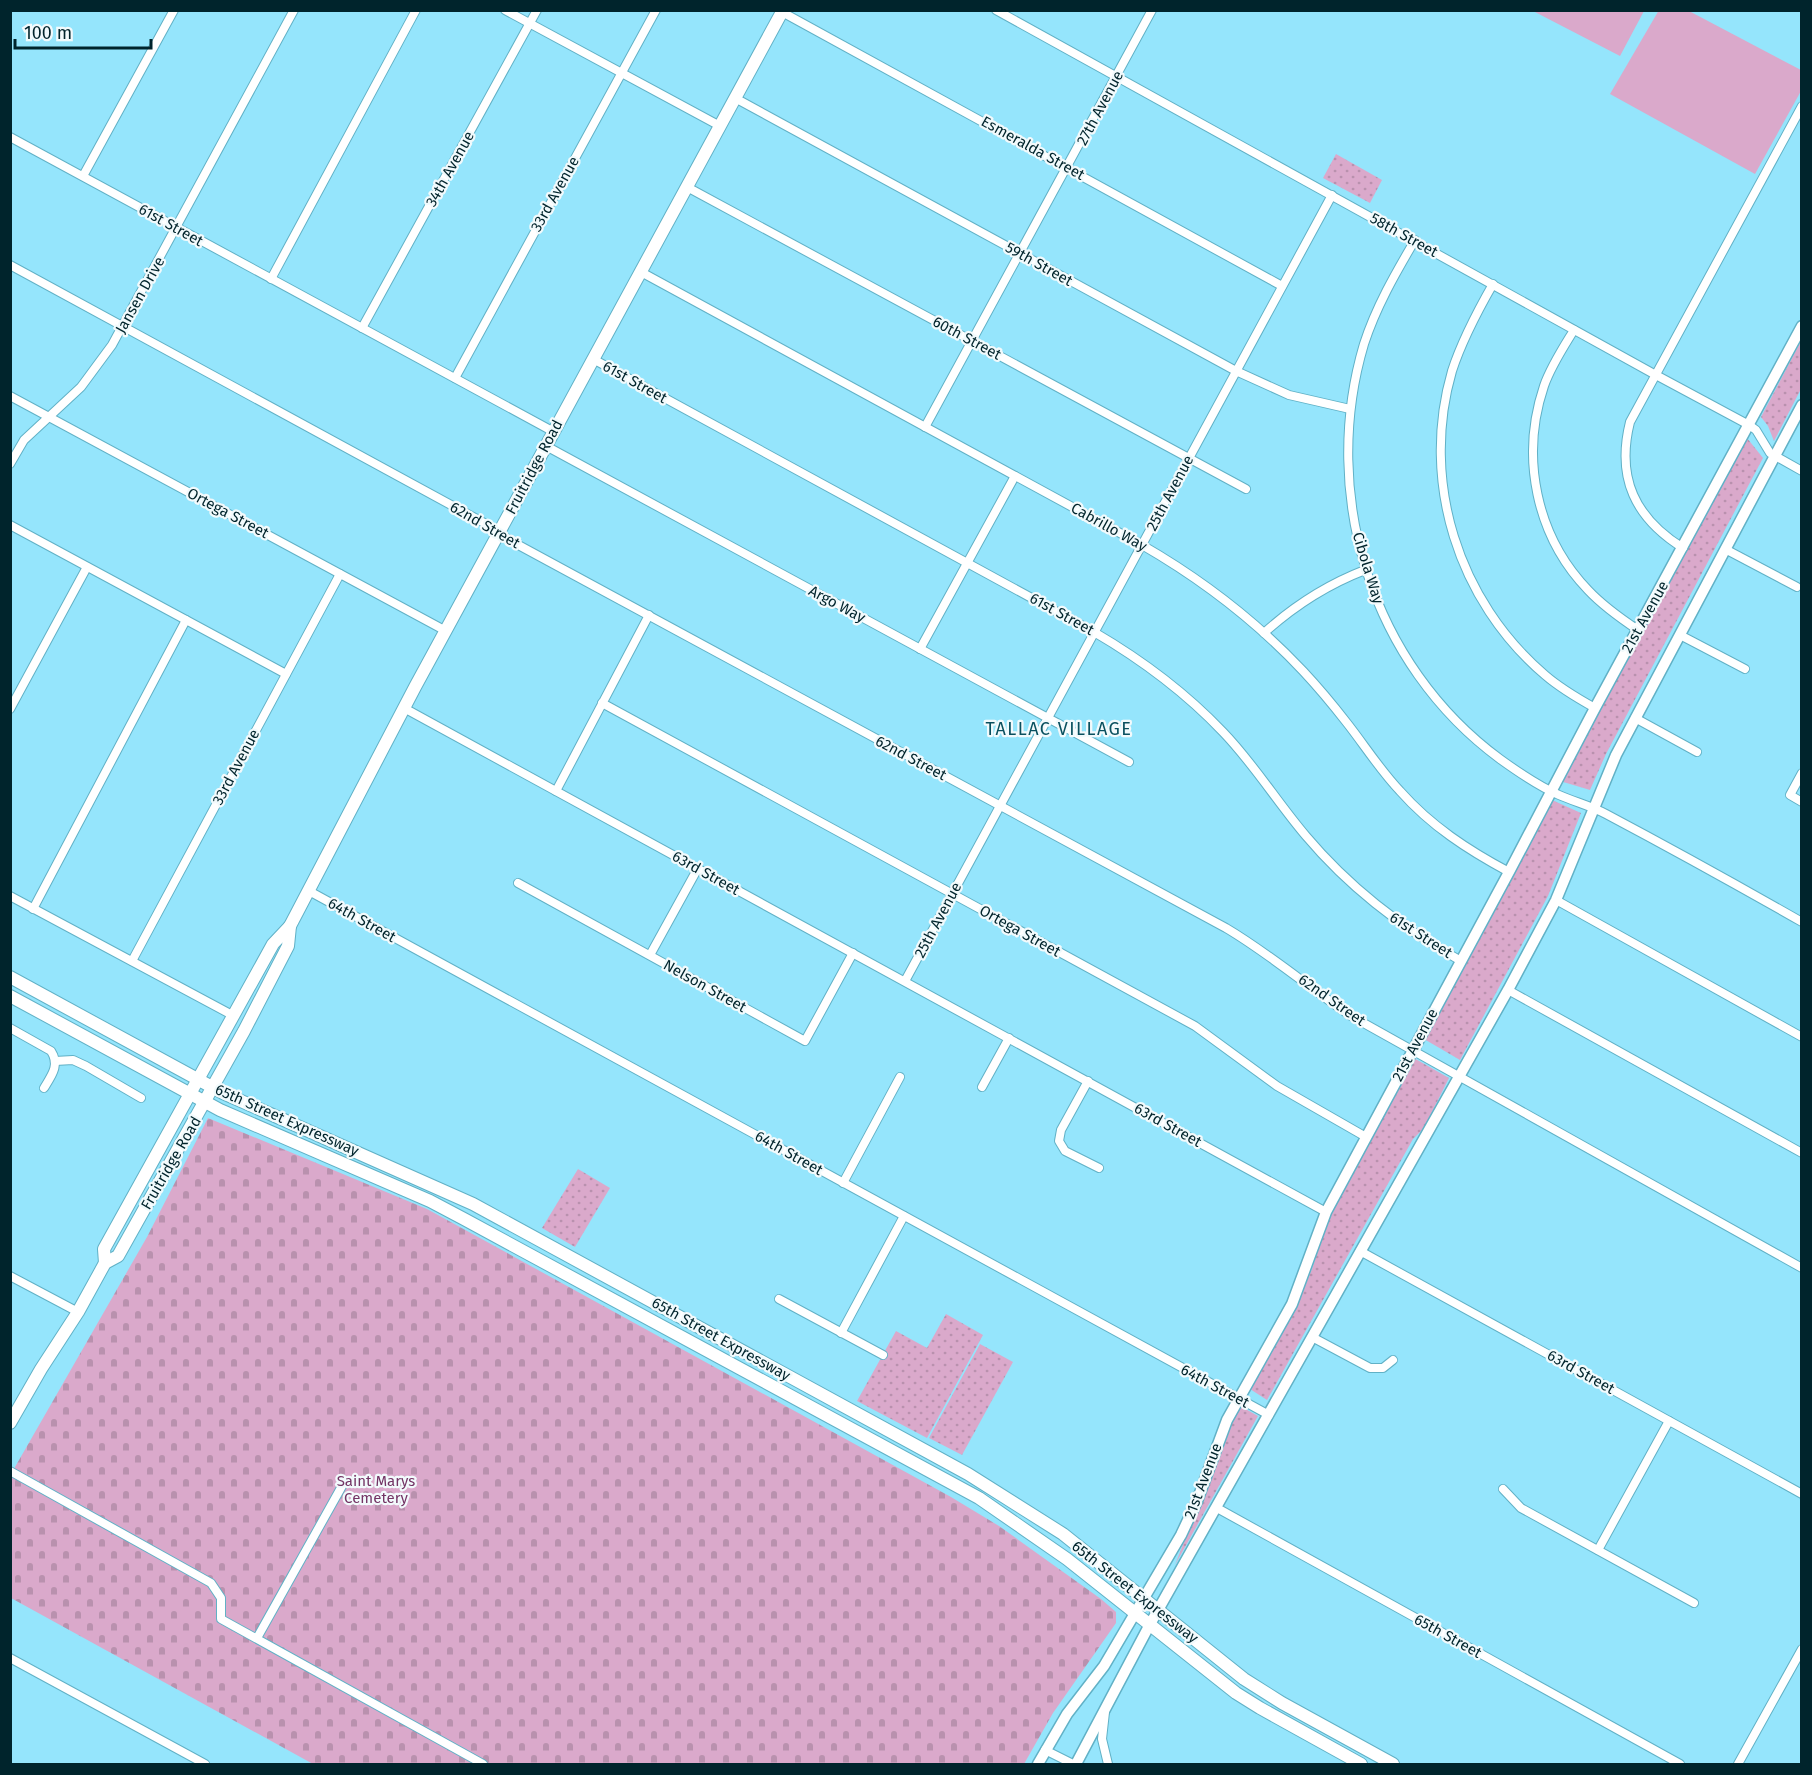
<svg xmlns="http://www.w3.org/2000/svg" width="1812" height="1775" font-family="'Fira Sans',sans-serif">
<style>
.grass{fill:url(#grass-dots)}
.cemetery{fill:url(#cemetery-stones)}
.pitch{fill:#daa9cb}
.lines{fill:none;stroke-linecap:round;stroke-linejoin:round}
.minor-casing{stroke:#61b1c6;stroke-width:10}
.tertiary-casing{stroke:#61b1c6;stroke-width:13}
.secondary-casing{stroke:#61b1c6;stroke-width:14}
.minor{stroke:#fff;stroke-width:8}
.tertiary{stroke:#fff;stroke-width:10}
.secondary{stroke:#fff;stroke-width:12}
.labels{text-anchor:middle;stroke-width:4.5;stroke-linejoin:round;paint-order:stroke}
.street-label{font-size:15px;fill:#00242c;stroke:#f2fafc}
.park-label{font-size:15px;fill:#733364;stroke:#f2fafc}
.quarter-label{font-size:18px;letter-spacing:1.5px;fill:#09505f;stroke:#f2fafc}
</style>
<defs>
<pattern id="grass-dots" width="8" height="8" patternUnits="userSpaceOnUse" patternTransform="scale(1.5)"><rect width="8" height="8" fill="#daa9cb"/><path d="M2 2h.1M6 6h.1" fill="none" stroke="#b991ae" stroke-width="1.8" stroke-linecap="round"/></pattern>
<pattern id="cemetery-stones" width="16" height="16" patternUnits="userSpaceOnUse" patternTransform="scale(1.5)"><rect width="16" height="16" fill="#daa9cb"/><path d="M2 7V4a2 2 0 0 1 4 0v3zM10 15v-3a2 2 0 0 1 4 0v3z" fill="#b991ae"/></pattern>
</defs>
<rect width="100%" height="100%" fill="#95e5fc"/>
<g class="grass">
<polygon points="1336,154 1382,180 1370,203 1323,178"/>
<polygon points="1801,341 1801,389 1774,441 1768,426 1761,417"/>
<polygon points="1747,438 1763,458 1606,754 1590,790 1560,781"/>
<polygon points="1552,800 1581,813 1548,896 1460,1060 1424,1039"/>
<polygon points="1412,1057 1449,1078 1424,1128 1413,1139 1267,1400 1250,1389 1295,1307 1312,1269 1330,1214"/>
<polygon points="578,1169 610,1188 575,1247 542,1228"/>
<polygon points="946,1314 983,1335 927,1438 857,1401 896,1331 927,1348"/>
<polygon points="980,1344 1013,1362 962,1455 929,1438"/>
<polygon points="1240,1406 1258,1416 1175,1565 1230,1424"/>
</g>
<polygon class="cemetery" points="208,1118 427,1209 951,1497 999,1526 1101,1599 1116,1612 1116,1623 1053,1713 1024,1764 313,1764 11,1598 11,1474 147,1237"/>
<g class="pitch">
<polygon points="1659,10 1689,11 1801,70 1801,91 1755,174 1610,94"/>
<polygon points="1533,11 1644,11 1620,56"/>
</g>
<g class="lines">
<defs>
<g id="minor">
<polyline points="505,10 720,126"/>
<polyline points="996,10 1654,374 1749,425 1756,430 1770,453 1802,471"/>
<polyline points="782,12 1282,286"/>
<polyline points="735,98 1236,371 1289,395 1350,409"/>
<polyline points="10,137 554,432"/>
<polyline points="83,176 174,10"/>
<polyline points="687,187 1246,489"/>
<path d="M1415,240C1395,274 1376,307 1364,344C1319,495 1372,665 1500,759C1518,772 1538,786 1559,795C1575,802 1591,806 1606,814C1672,849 1737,885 1802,922"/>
<path d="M10,265L486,524L511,541L1226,928C1270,954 1308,987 1351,1016L1802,1268"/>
<path d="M641,272L1142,545C1201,579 1256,621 1303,671C1318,687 1333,705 1347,723C1365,746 1380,770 1400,791C1431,826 1468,850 1509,872"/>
<polyline points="271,279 416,10"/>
<path d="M1493,284C1477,312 1462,340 1452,371C1420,481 1458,601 1545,675C1560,688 1577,698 1595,708"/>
<polyline points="362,328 537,10"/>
<path d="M1574,330C1563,348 1551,366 1544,386C1520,457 1536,536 1588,590C1603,606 1620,618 1638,630"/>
<path d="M593,359L1094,632C1142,660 1185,692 1223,732C1254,764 1277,802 1306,836C1349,887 1402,928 1461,961"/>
<polyline points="455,378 656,10"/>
<polyline points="10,396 446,631"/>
<polyline points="925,427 1152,10"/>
<polyline points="546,446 1129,762"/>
<polyline points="10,464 24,440 81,387 112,345 294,10"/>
<polyline points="10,525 286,674"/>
<path d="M1683,548C1635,518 1616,478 1630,422L1802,106"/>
<polyline points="1725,549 1797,587"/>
<path d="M1264,633C1295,605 1326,585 1365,570"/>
<polyline points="1680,635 1745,669"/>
<polyline points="920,649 1015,476"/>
<polyline points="602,703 1195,1026 1277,1086 1366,1137"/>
<polyline points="404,708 1326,1212"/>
<polyline points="10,709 87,567"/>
<polyline points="1635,718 1697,752"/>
<polyline points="1802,773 1790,795 1802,802"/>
<polyline points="556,791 649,615"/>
<polyline points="518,883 805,1041 853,953"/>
<polyline points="309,891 1269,1415"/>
<polyline points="10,896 234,1016"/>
<polyline points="1556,900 1802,1037"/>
<polyline points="33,909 186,620"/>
<polyline points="650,955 698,868"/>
<polyline points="132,961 340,574"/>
<polyline points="905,981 1332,195"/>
<polyline points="1508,990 1802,1153"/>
<path d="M10,1028L51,1051C60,1065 52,1075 44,1088"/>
<polyline points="55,1061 73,1060 86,1066 141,1098"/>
<polyline points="1088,1081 1061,1130 1059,1141 1065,1151 1099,1168"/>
<polyline points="982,1087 1009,1038"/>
<polyline points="843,1183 900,1077"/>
<polyline points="1360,1251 1802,1494"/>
<polyline points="10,1276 78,1312"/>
<polyline points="779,1299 883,1355"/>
<polyline points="841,1333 904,1216"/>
<polyline points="1312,1337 1370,1368 1383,1368 1393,1360"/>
<polyline points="10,1471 211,1583 221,1598 221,1619 483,1764"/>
<polyline points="1503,1489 1521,1508 1694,1603"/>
<polyline points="1217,1508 1680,1764"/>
<polyline points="1598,1550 1669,1421"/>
<polyline points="257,1638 342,1486"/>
<polyline points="10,1658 205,1764"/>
<polyline points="1105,1712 1102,1739 1108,1764"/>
<polyline points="1045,1750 1073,1764"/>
<polyline points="1738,1764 1802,1649"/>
</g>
<g id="tertiary">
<polyline points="1038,1764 1067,1714 1104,1666 1181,1535 1197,1501 1227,1420 1292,1304 1326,1212 1509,872 1595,708 1802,326"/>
<polyline points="1076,1764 1149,1626 1508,990 1556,900 1616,755 1802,405"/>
</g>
<g id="secondary">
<polyline points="10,977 223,1093 473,1204 968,1474 1063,1534 1244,1679 1282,1703 1393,1764"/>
<polyline points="10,996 220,1110 430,1201 464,1219 979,1498 1067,1559 1236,1693 1260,1708 1361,1764"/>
<polyline points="105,1263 104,1249 273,944 290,926 415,687 783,10"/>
<polyline points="10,1423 41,1369 78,1312 105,1263 118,1256 244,1031 288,946 290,926"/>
</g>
</defs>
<use href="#minor" class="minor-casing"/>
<use href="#tertiary" class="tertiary-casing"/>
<use href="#secondary" class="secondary-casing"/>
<use href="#minor" class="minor"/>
<use href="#tertiary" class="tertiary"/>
<use href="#secondary" class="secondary"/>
</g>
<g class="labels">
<g class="street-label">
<text transform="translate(1100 108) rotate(-62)" y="5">27th Avenue</text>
<text transform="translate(1033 148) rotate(29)" y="5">Esmeralda Street</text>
<text transform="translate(450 169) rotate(-61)" y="5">34th Avenue</text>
<text transform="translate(555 194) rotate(-61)" y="5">33rd Avenue</text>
<text transform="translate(171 225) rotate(29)" y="5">61st Street</text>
<text transform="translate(1404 235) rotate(29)" y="5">58th Street</text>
<text transform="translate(1039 264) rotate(29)" y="5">59th Street</text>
<text transform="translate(140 295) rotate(-61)" y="5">Jansen Drive</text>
<text transform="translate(967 338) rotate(28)" y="5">60th Street</text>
<text transform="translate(635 382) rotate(29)" y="5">61st Street</text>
<text transform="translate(534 467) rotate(-62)" y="5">Fruitridge Road</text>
<text transform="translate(1170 493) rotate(-62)" y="5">25th Avenue</text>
<text transform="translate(228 513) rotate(28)" y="5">Ortega Street</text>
<text transform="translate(485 525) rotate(30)" y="5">62nd Street</text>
<text transform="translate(1109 527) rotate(29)" y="5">Cabrillo Way</text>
<text transform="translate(1368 568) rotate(73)" y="5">Cibola Way</text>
<text transform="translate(837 604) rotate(28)" y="5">Argo Way</text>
<text transform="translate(1062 614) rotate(29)" y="5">61st Street</text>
<text transform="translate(1645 617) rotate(-61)" y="5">21st Avenue</text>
<text transform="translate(911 758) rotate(28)" y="5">62nd Street</text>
<text transform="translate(236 767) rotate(-62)" y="5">33rd Avenue</text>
<text transform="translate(706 873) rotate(29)" y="5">63rd Street</text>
<text transform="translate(362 920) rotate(29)" y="5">64th Street</text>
<text transform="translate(938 920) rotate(-62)" y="5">25th Avenue</text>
<text transform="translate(1020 931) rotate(29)" y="5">Ortega Street</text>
<text transform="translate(1421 935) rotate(33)" y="5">61st Street</text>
<text transform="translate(705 986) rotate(29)" y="5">Nelson Street</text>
<text transform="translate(1332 1000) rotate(35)" y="5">62nd Street</text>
<text transform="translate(1415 1045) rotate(-62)" y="5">21st Avenue</text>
<text transform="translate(287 1120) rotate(24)" y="5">65th Street Expressway</text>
<text transform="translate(1168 1125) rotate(29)" y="5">63rd Street</text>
<text transform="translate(789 1153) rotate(29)" y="5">64th Street</text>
<text transform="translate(171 1163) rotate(-60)" y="5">Fruitridge Road</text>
<text transform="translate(721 1339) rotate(29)" y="5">65th Street Expressway</text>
<text transform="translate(1581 1372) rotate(29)" y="5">63rd Street</text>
<text transform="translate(1215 1386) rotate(28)" y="5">64th Street</text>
<text transform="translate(1203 1481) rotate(-69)" y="5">21st Avenue</text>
<text transform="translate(1135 1592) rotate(38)" y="5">65th Street Expressway</text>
<text transform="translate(1448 1636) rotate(29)" y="5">65th Street</text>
</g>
<g class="park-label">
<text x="376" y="1486">Saint Marys<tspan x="376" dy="17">Cemetery</tspan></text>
</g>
<g class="quarter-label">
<text x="1059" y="735">TALLAC VILLAGE</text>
</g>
</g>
<rect width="1812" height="1775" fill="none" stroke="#00242c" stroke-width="24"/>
<path d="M15 39v9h136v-9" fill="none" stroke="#00242c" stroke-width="3"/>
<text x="24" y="39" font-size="18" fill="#00242c" stroke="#f2fafc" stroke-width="4.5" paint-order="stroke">100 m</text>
</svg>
